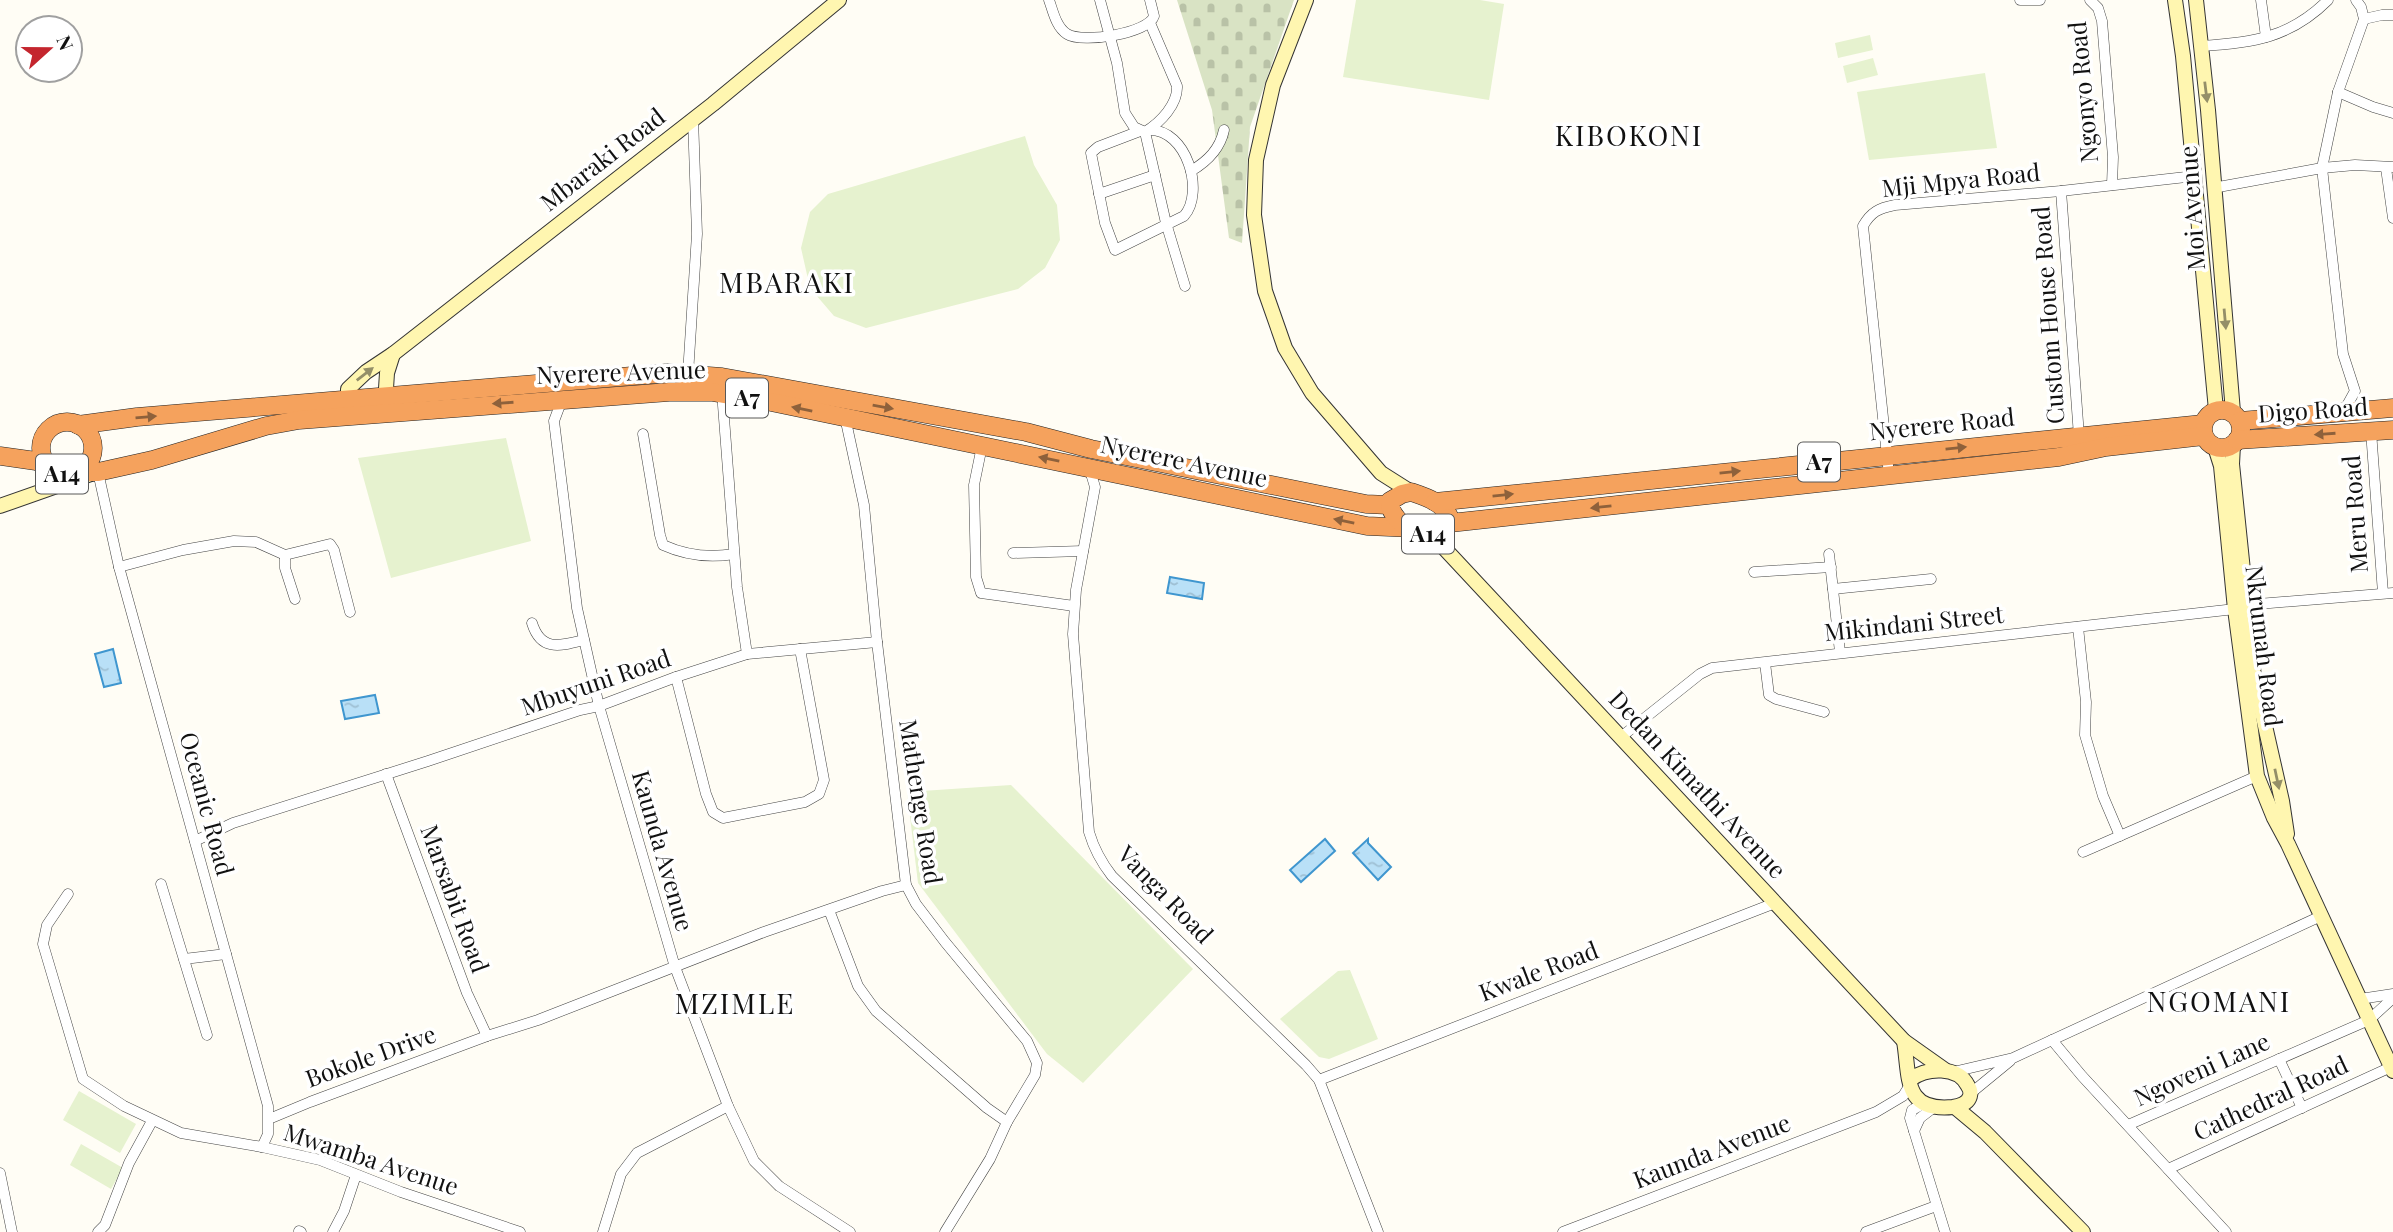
<svg xmlns="http://www.w3.org/2000/svg" width="2393" height="1232" font-family="'Playfair Display',serif">
<style>
.cemetery{fill:url(#cemetery-stones)}
.pitch{fill:#e6f2cf}
.water{fill:url(#water-ripples);stroke:#3f96cf;stroke-width:2}
.lines{fill:none;stroke-linecap:round;stroke-linejoin:round}
.street-casing{stroke:#444;stroke-width:11}
.secondary-casing{stroke:#333;stroke-width:16}
.highway-casing{stroke:#222;stroke-width:19}
.street{stroke:#fff;stroke-width:10}
.secondary{stroke:#fff6b0;stroke-width:14}
.highway{stroke:#f5a25d;stroke-width:18}
.oneway{fill:#948f68}
.oneway2{fill:#8e613b}
.labels{text-anchor:middle;stroke-width:7;stroke-linejoin:round;paint-order:stroke}
.shield{fill:#fff;stroke:#585858;stroke-width:2}
.shield-label{font-size:23px;font-weight:bold;fill:#111}
.street-label{font-size:24px;fill:#111;stroke:#fff}
.quarter-label{font-size:28px;letter-spacing:2px;fill:#111;stroke:#fff}
</style>
<defs>
<pattern id="cemetery-stones" width="16" height="16" patternUnits="userSpaceOnUse" patternTransform="scale(1.75)"><rect width="16" height="16" fill="#d9e3c4"/><path d="M2 7V4a2 2 0 0 1 4 0v3zM10 15v-3a2 2 0 0 1 4 0v3z" fill="#b9c2a7"/></pattern>
<pattern id="water-ripples" width="26" height="14" patternUnits="userSpaceOnUse" patternTransform="scale(1.75)"><rect width="26" height="14" fill="#b9e0f7"/><path d="M2 4q2-2 4 0t4 0M15 11q2-2 4 0t4 0" fill="none" stroke="#9ebfd3"/></pattern>
</defs>
<rect width="100%" height="100%" fill="#fffdf5"/>
<polygon class="cemetery" points="1177,0 1294,0 1250,127 1242,243 1229,238 1212,110"/>
<g class="pitch">
<polygon points="1356,0 1480,0 1504,4 1489,100 1343,77"/>
<polygon points="1870,35 1873,50 1838,58 1835,43"/>
<polygon points="1873,58 1878,75 1847,83 1843,66"/>
<polygon points="1985,73 1997,148 1869,160 1857,92"/>
<polygon points="1025,136 1034,165 1057,205 1060,240 1045,268 1018,289 866,328 834,316 810,288 801,248 810,212 828,194"/>
<polygon points="506,438 531,541 391,578 358,458"/>
<polygon points="1011,785 1193,969 1083,1083 1047,1054 918,883 907,792"/>
<polygon points="1350,970 1378,1039 1329,1059 1319,1057 1280,1019 1338,971"/>
<polygon points="79,1091 136,1124 120,1153 63,1120"/>
<polygon points="81,1144 123,1168 111,1189 70,1165"/>
</g>
<g class="water">
<polygon points="1170,577 1204,583 1202,599 1167,593"/>
<polygon points="113,649 121,683 104,687 95,654"/>
<polygon points="375,695 379,713 345,719 341,701"/>
<polygon points="1325,839 1335,851 1301,882 1290,870"/>
<polygon points="1368,839 1368,843 1391,867 1378,880 1353,853"/>
</g>
<g class="lines">
<defs>
<g id="street">
<path d="M1049,0C1053,11 1056,27 1067,34C1083,44 1149,33 1154,16L1150,0"/>
<path d="M1100,0L1117,63L1125,113L1134,127L1145,132C1161,122 1178,104 1177,86L1150,23"/>
<polyline points="2020,0 2040,0"/>
<polyline points="2090,0 2098,8 2102,21 2113,157 2112,185"/>
<polyline points="2261,0 2266,37"/>
<polyline points="2364,19 2382,15 2393,15"/>
<path d="M2201,46C2252,43 2290,38 2328,0"/>
<polyline points="2338,92 2373,107 2393,113"/>
<path d="M1140,131L1098,147L1091,153L1105,223L1115,250L1184,216C1205,192 1187,129 1149,130"/>
<polyline points="1145,132 1166,223 1185,286"/>
<polyline points="2386,168 2393,218"/>
<path d="M1191,171C1208,161 1220,149 1224,130"/>
<polyline points="2213,188 2322,168 2355,165 2393,167"/>
<polyline points="2061,191 2079,436"/>
<polyline points="1099,194 1155,175"/>
<polyline points="688,374 697,234 693,118"/>
<polyline points="563,397 554,421 577,608 599,706 675,967 728,1106 754,1161 779,1186 850,1232"/>
<polyline points="2344,411 2355,391 2343,354 2322,168 2338,92 2364,19 2361,7 2356,0"/>
<polyline points="845,417 864,505 877,642 906,885 916,904 945,942 1027,1041 1037,1063 1035,1075 1007,1122 990,1159 945,1232"/>
<polyline points="2371,431 2383,593"/>
<path d="M643,434L660,535L663,545C685,555 710,558 734,554"/>
<polyline points="982,446 974,485 976,577 981,593 1074,606"/>
<path d="M1089,467L1095,487L1076,590L1073,634L1089,832C1094,849 1101,862 1112,876L1306,1065L1319,1080L1378,1232"/>
<polyline points="98,472 119,567 268,1106 268,1134 262,1147"/>
<path d="M1889,475L1863,226C1871,212 1879,208 1895,205L2061,191L2195,176"/>
<polyline points="1013,553 1083,551"/>
<polyline points="1829,554 1840,652"/>
<polyline points="285,555 285,568 295,599"/>
<polyline points="119,567 183,550 234,541 256,542 285,555 330,544 334,550 350,612"/>
<polyline points="1754,572 1831,567"/>
<polyline points="1833,589 1931,579"/>
<polyline points="2246,605 2393,593"/>
<path d="M532,623C541,652 560,646 584,640"/>
<polyline points="2078,627 2086,702 2085,735 2103,796 2120,836"/>
<polyline points="747,654 877,642"/>
<polyline points="1765,663 1769,695 1776,699 1824,712"/>
<polyline points="676,677 706,794 713,812 723,818 805,802 819,794 824,780 800,649"/>
<polyline points="1621,737 1700,674 1712,668 2235,609"/>
<polyline points="386,774 467,993 487,1036"/>
<polyline points="195,841 233,823 428,761 580,710 599,706 676,677 747,654 737,587 722,392"/>
<polyline points="2083,852 2257,776"/>
<polyline points="161,884 207,1035"/>
<polyline points="68,894 47,925 43,944 83,1079 124,1106 181,1133 262,1147 320,1160 401,1192 520,1232"/>
<polyline points="829,910 858,986 876,1011 987,1108 1007,1122"/>
<polyline points="184,959 226,954"/>
<polyline points="2360,999 2393,994"/>
<polyline points="2052,1040 2082,1076 2226,1232"/>
<polyline points="2279,1059 2302,1108"/>
<polyline points="1953,1072 2013,1058 2321,916"/>
<polyline points="1319,1080 1775,903"/>
<polyline points="1971,1093 2010,1061"/>
<polyline points="1923,1104 1912,1110 1910,1118 1945,1232"/>
<polyline points="269,1119 310,1102 487,1036 538,1020 764,932 882,891 906,885"/>
<polyline points="2128,1125 2369,1020 2393,998"/>
<polyline points="1914,1131 1920,1118 1933,1108"/>
<polyline points="2168,1169 2391,1067"/>
<polyline points="0,1173 12,1232"/>
<polyline points="299,1231 301,1232"/>
<polyline points="98,1232 105,1225 129,1163 152,1121"/>
<polyline points="333,1232 344,1211 356,1175"/>
<polyline points="603,1232 621,1174 637,1153 728,1106"/>
<polyline points="1563,1232 1876,1112 1903,1096 1910,1085"/>
<polyline points="1866,1232 1936,1206"/>
</g>
<g id="secondary">
<polyline points="1306,0 1273,85 1256,160 1254,215 1265,291 1285,348 1312,393 1381,473 1411,492"/>
<polyline points="2175,0 2183,56 2216,410"/>
<polyline points="2196,0 2208,110 2233,412"/>
<polyline points="385,404 387,373 393,354"/>
<polyline points="348,409 348,389 366,372 393,354 713,104 839,0"/>
<polyline points="2233,445 2232,464 2254,677 2282,801 2287,834"/>
<polyline points="2215,447 2221,466 2235,609 2257,776 2274,818 2288,844 2393,1071"/>
<polyline points="0,506 91,474"/>
<polyline points="1431,534 1904,1041 1945,1070"/>
<path d="M1904,1041C1910,1078 1903,1112 1953,1107C1959,1106 1968,1104 1970,1096C1971,1093 1970,1089 1968,1086C1958,1065 1926,1068 1911,1079"/>
<polyline points="1955,1107 1985,1132 2083,1232"/>
</g>
<g id="highway">
<circle cx="2222" cy="429" r="19"/>
<polyline points="2240,421 2393,408"/>
<circle cx="67" cy="448" r="26"/>
<polyline points="78,425 137,417 668,373 722,377 1026,432 1091,449 1366,504 1389,505"/>
<polyline points="2237,440 2393,430"/>
<polyline points="0,456 36,461 48,466"/>
<polyline points="78,472 98,472 152,460 266,426 299,420 669,392 712,392 771,402 1367,526 1412,528"/>
<path d="M1411,492C1426,497 1445,503 1450,519L1447,527C1443,529 1437,534 1431,534C1414,535 1389,519 1390,501L1402,494Z"/>
<polyline points="1435,502 2203,424"/>
<polyline points="1450,523 2059,457 2106,447 2204,436"/>
</g>
</defs>
<use href="#street" class="street-casing"/>
<use href="#secondary" class="secondary-casing"/>
<use href="#highway" class="highway-casing"/>
<use href="#street" class="street"/>
<use href="#secondary" class="secondary"/>
<use href="#highway" class="highway"/>
</g>
<defs><path id="oneway-solid" d="M-6-.8H1V-3.2L6.5 0L1 3.2V.8H-6Z" transform="scale(1.75)"/></defs>
<g class="oneway">
<use href="#oneway-solid" transform="translate(2206 92) rotate(83)"/>
<use href="#oneway-solid" transform="translate(2225 319) rotate(85)"/>
<use href="#oneway-solid" transform="translate(365 374) rotate(-38)"/>
<use href="#oneway-solid" transform="translate(2277 779) rotate(78)"/>
</g>
<g class="oneway2">
<use href="#oneway-solid" transform="translate(503 403) rotate(176)"/>
<use href="#oneway-solid" transform="translate(883 407) rotate(10)"/>
<use href="#oneway-solid" transform="translate(802 409) rotate(-168)"/>
<use href="#oneway-solid" transform="translate(146 417) rotate(-5)"/>
<use href="#oneway-solid" transform="translate(2325 434) rotate(176)"/>
<use href="#oneway-solid" transform="translate(1956 448) rotate(-6)"/>
<use href="#oneway-solid" transform="translate(1049 459) rotate(-169)"/>
<use href="#oneway-solid" transform="translate(1730 472) rotate(-6)"/>
<use href="#oneway-solid" transform="translate(1503 495) rotate(-6)"/>
<use href="#oneway-solid" transform="translate(1601 507) rotate(174)"/>
<use href="#oneway-solid" transform="translate(1344 521) rotate(-168)"/>
</g>
<g class="labels">
<g class="shield">
<rect x="726" y="378.5" width="42" height="39" rx="5"/>
<rect x="1798" y="442.5" width="42" height="39" rx="5"/>
<rect x="36" y="454.5" width="52" height="39" rx="5"/>
<rect x="1402" y="514.5" width="52" height="39" rx="5"/>
</g>
<g class="shield-label">
<text x="747" y="406">A7</text>
<text x="1819" y="470">A7</text>
<text x="62" y="482">A14</text>
<text x="1428" y="542">A14</text>
</g>
<g class="street-label">
<text transform="translate(2084 92) rotate(-95)" y="8">Ngonyo Road</text>
<text transform="translate(603 160) rotate(-38)" y="8">Mbaraki Road</text>
<text transform="translate(1961 181) rotate(-6)" y="8">Mji Mpya Road</text>
<text transform="translate(2193 208) rotate(-94)" y="8">Moi Avenue</text>
<text transform="translate(2049 315) rotate(-94)" y="8">Custom House Road</text>
<text transform="translate(621 373) rotate(-2)" y="8">Nyerere Avenue</text>
<text transform="translate(2313 411) rotate(-4)" y="8">Digo Road</text>
<text transform="translate(1942 425) rotate(-6)" y="8">Nyerere Road</text>
<text transform="translate(1184 462) rotate(12)" y="8">Nyerere Avenue</text>
<text transform="translate(2356 514) rotate(-94)" y="8">Meru Road</text>
<text transform="translate(1914 624) rotate(-6)" y="8">Mikindani Street</text>
<text transform="translate(2263 646) rotate(83)" y="8">Nkrumah Road</text>
<text transform="translate(596 683) rotate(-19)" y="8">Mbuyuni Road</text>
<text transform="translate(1697 785) rotate(47)" y="8">Dedan Kimathi Avenue</text>
<text transform="translate(920 802) rotate(81)" y="8">Mathenge Road</text>
<text transform="translate(206 804) rotate(75)" y="8">Oceanic Road</text>
<text transform="translate(662 851) rotate(74)" y="8">Kaunda Avenue</text>
<text transform="translate(1165 895) rotate(46)" y="8">Vanga Road</text>
<text transform="translate(454 899) rotate(70)" y="8">Marsabit Road</text>
<text transform="translate(1539 972) rotate(-21)" y="8">Kwale Road</text>
<text transform="translate(371 1057) rotate(-20)" y="8">Bokole Drive</text>
<text transform="translate(2202 1070) rotate(-24)" y="8">Ngoveni Lane</text>
<text transform="translate(2271 1099) rotate(-25)" y="8">Cathedral Road</text>
<text transform="translate(1712 1152) rotate(-21)" y="8">Kaunda Avenue</text>
<text transform="translate(371 1160) rotate(18)" y="8">Mwamba Avenue</text>
</g>
<g class="quarter-label">
<text x="1629" y="146">KIBOKONI</text>
<text x="787" y="293">MBARAKI</text>
<text x="2219" y="1012">NGOMANI</text>
<text x="735" y="1014">MZIMLE</text>
</g>
</g>
<g transform="translate(49 49) rotate(69)"><circle r="33" fill="#ffffff" stroke="#a0a0a0" stroke-width="2"/>
<path d="M0-5L12 26L0 18L-12 26Z" fill="#c4262e"/>
<text y="-10" font-size="19" font-weight="bold" text-anchor="middle" fill="#111111">N</text>
</g>
</svg>
